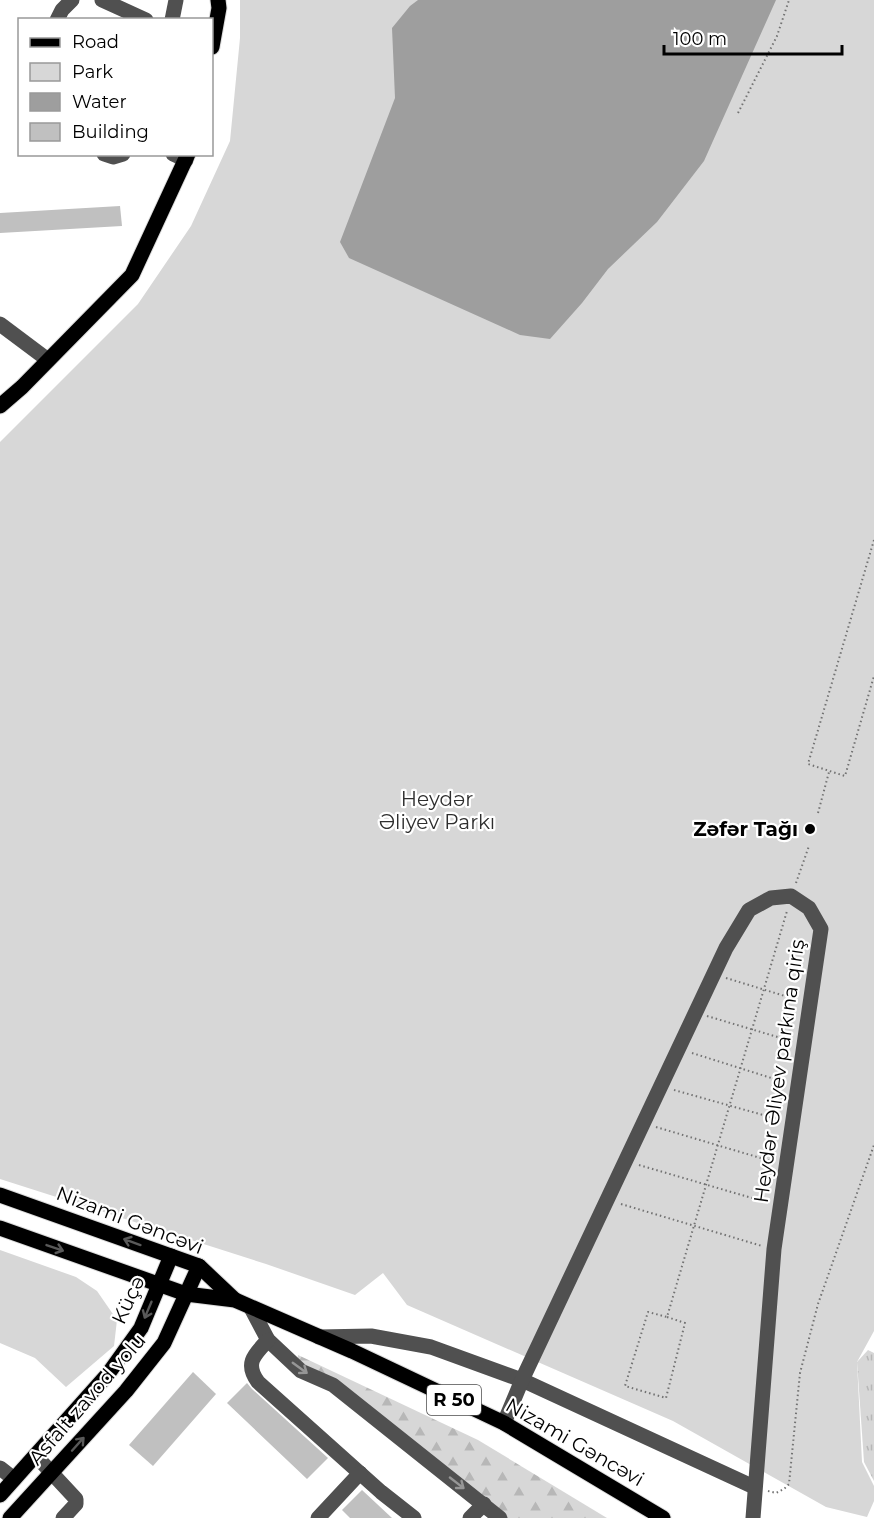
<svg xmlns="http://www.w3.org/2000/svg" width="874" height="1518" font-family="Montserrat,sans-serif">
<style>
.grass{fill:url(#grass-tufts)}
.forest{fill:url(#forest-firs)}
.park{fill:#d7d7d7}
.water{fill:#9e9e9e}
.building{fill:#c0c0c0}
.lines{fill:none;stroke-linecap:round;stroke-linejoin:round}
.major-casing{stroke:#dbdbdb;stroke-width:17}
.path{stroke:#727272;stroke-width:2;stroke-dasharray:1.5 3;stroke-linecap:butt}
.minor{stroke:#505050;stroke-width:15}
.major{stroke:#000;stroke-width:15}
.oneway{stroke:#595959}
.oneway2{stroke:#969696}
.poi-dot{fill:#000;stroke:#fff;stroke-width:2}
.labels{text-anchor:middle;stroke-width:4.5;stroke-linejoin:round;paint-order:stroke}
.shield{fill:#fff;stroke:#4c4c4c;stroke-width:1.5}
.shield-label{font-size:18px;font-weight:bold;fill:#000}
.park-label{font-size:20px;fill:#2e2e2e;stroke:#fff}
.poi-label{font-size:20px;font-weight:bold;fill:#000;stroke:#fff;text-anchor:end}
.street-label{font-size:20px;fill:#000;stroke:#fff}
</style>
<defs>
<pattern id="grass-tufts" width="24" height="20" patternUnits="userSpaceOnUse" patternTransform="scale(1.5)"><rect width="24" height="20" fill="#d7d7d7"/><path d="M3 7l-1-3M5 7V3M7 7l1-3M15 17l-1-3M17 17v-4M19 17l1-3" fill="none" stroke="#b7b7b7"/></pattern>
<pattern id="forest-firs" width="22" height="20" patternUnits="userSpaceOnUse" patternTransform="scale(1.5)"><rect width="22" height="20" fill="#d7d7d7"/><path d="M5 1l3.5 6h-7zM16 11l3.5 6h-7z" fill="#b7b7b7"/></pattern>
</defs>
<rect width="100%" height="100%" fill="#fff"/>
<polygon class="grass" points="868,1350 874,1353 874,1481 864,1462 857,1362"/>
<polygon class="forest" points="298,1355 478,1440 607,1518 507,1518 297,1363"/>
<g class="park">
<polygon points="240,0 874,0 874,1331 857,1362 862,1462 874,1486 874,1501 867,1517 826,1507 673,1421 407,1305 383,1273 355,1295 266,1264 0,1179 0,442 138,304 191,226 230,141 240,38"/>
<polygon points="0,1250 76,1277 97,1291 117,1320 114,1346 66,1387 35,1358 0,1343"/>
</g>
<polygon class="water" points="418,0 776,0 704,161 657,222 608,269 582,303 550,339 520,335 349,258 340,242 395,98 392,28 410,6"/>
<g class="building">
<polygon points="120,206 122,226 0,233 0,213"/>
<polygon points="193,1372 216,1394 153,1466 129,1445"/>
<polygon points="247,1383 252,1389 328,1458 307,1479 227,1403"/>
<polygon points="362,1490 392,1518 350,1518 342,1510"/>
</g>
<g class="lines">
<defs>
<g id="major">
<polyline points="212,47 219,8 218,0"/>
<polyline points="0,406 22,387 132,275 188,154"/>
<polyline points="0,1195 199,1266 235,1300"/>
<polyline points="0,1228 186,1294 235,1300 352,1351 504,1423 663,1518"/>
<polyline points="0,1495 108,1374 141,1328 171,1256"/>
<polyline points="10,1518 126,1391 164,1343 199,1266"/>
</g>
</defs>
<use href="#major" class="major-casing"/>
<g class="path">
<polyline points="738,113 777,36 789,0"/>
<polyline points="874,540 808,764 845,776 874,676"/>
<polyline points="818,813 829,772"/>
<polyline points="796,883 809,846"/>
<polyline points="726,978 798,1000"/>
<polyline points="707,1016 791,1041"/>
<polyline points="692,1053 784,1082"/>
<polyline points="674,1090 781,1120"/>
<polyline points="656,1127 774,1162"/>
<polyline points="639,1165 769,1203"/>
<polyline points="621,1204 762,1246"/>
<polyline points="667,1317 685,1323 666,1398 625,1386 648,1312 667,1317 787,911"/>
<polyline points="768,1491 776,1493 784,1489 789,1484 800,1373 818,1304 874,1145"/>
</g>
<g class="minor">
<polyline points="102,0 146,20"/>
<polyline points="57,20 62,10 72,0"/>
<polyline points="172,20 176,0"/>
<polyline points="104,154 113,157 123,154"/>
<polyline points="173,154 186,160"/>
<polyline points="0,324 48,360"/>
<polyline points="251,1308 268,1340 301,1371 333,1385 500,1518"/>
<polyline points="319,1337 371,1336 431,1347 522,1380 754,1487"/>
<path d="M268,1340C255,1354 244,1363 258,1382L381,1492L414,1518"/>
<polyline points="504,1423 522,1380 726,948 749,910 771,898 791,896 809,908 821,929 774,1249 753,1518"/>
<polyline points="36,1456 76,1499 76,1504 63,1518"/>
<polyline points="0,1468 14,1479"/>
<polyline points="318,1518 360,1473"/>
<polyline points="470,1518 484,1504"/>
</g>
<use href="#major" class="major"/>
</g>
<defs><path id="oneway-shaft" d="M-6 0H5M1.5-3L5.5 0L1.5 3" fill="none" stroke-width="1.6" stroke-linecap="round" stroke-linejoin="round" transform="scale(1.5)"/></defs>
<g class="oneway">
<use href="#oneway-shaft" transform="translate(132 1242) rotate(-160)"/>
<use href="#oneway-shaft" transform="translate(55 1248) rotate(19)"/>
<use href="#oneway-shaft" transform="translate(148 1310) rotate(113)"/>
<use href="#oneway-shaft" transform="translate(78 1444) rotate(-48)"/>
</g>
<g class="oneway2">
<use href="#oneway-shaft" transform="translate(300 1368) rotate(36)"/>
<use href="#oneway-shaft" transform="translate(457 1483) rotate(38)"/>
</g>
<circle class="poi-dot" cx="810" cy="829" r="6"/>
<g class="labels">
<rect class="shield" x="427" y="1385" width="54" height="30" rx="4.5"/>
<g class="shield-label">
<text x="454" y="1406">R 50</text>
</g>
<g class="park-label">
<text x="437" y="806">Heydər<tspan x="437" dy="23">Əliyev Parkı</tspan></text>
</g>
<g class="poi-label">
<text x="798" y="836">Zəfər Tağı</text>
</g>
<g class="street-label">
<text transform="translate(779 1071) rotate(-82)" y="7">Heydər Əliyev parkına qiriş</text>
<text transform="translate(130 1220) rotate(21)" y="7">Nizami Gəncəvi</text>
<text transform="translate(128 1300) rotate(-65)" y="7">Küçə</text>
<text transform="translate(87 1399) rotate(-49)" y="7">Asfalt zavod yolu</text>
<text transform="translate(575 1442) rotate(30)" y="7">Nizami Gəncəvi</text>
</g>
</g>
<rect x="18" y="18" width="195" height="138" fill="#ffffff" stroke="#999999" stroke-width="1.5"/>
<rect x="30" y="38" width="30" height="9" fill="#000000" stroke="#999999" stroke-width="1.5"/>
<text x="72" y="48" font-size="18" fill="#000000">Road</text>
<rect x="30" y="63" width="30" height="18" fill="#d7d7d7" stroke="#999999" stroke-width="1.5"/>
<text x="72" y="78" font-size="18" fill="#000000">Park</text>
<rect x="30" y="93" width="30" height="18" fill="#9e9e9e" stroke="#999999" stroke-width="1.5"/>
<text x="72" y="108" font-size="18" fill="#000000">Water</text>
<rect x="30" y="123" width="30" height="18" fill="#c0c0c0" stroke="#999999" stroke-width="1.5"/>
<text x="72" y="138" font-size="18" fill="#000000">Building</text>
<path d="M664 45v9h178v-9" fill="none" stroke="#000000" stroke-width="3"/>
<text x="673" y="45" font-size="18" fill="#000000" stroke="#ffffff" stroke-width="4.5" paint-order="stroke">100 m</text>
</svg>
